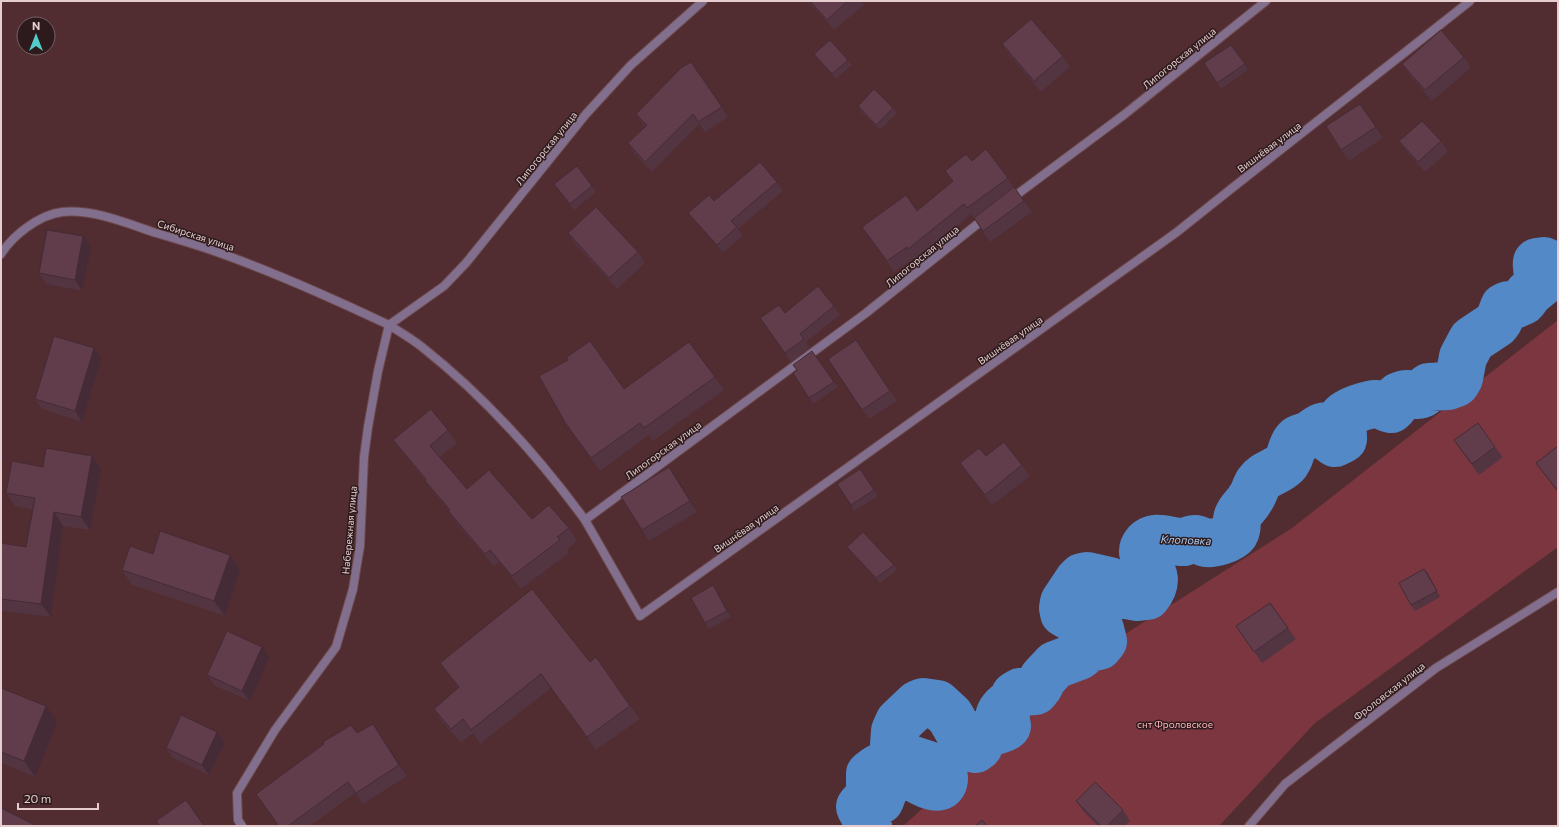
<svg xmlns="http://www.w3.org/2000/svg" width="1559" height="827" font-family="Commissioner,sans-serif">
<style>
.green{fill:#7b363f}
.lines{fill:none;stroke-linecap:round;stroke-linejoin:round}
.river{stroke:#5489c7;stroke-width:48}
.lane-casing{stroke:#6c494d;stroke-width:10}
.street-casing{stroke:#6c494d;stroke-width:10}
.lane{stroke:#826f8d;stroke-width:8}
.street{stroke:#826f8d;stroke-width:8}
.wall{fill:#533441}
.shaded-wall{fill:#442b35}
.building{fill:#613d4c;stroke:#442b35}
.labels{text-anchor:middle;stroke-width:3;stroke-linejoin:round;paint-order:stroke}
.street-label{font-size:10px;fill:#e6cdcf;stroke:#2c1a1c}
.park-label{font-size:10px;fill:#fdb5bb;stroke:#2c1a1c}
.water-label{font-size:11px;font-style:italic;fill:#b0ccee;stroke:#2c1a1c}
</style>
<rect width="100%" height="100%" fill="#512c30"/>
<polygon class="green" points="1558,320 1558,547 1315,723 1219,826 903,826 1100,650 1292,528"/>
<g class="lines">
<path class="river" d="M868,826L867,820L860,807C867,796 871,803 880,800L882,795L880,789L870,784V774C875,770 881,765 889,765C889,765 894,766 895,766C901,769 944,802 944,778C943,765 914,763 905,756C901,753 898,749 894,745L895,731L899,722L918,704L923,702L937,704L950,716L958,730L965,734L970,746L975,749L979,746L983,734C991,730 1000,732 1007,726L1006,721L999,717C1001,706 1012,705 1015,695L1020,692L1035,691L1039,686L1043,678L1055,665L1079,656L1089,648L1099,646L1103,641L1100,629L1096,624L1091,621L1076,620L1064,613L1063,608L1064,602L1078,581L1082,577L1087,576L1109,581L1121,594L1138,597L1147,596C1168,571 1133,560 1146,544C1155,533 1172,543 1184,542C1188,541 1191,539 1195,539C1199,539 1202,542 1206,543C1213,544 1230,539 1234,534C1239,529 1235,522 1238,516C1240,510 1247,505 1250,499C1254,494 1255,488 1258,483C1265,473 1277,472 1285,464C1292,457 1290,447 1297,440C1300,437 1307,437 1311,434C1315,431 1327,420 1330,431C1331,434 1331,437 1331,440L1335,443L1343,439C1344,433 1339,424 1342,418C1345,411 1370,404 1376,404C1382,404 1385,408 1391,409L1394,406L1399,396C1414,389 1417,403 1429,387L1448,386L1456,383L1459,378L1463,357L1472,340L1496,324L1499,320L1504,307L1508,305H1514L1523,301L1529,293L1540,284C1541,276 1535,270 1537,262L1544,261L1549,272L1558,274"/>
<defs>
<path id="lane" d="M389,325C400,332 412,339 422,347C484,396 538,456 585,520"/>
<g id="street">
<polyline points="1011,199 1125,114 1266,1"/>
<path d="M985,218L866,313L585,520L640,616L1177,232C1274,154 1373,78 1470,1"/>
<path d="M1,254C13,235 39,215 62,212C94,209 126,223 156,233C180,240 204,247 228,256C283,276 336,300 389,325"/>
<polyline points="389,325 444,286 466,263 586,114 631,65 703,1"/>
<polyline points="242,826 238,820 237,793 275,730 336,647 353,589 356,570 360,546 364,457 368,427 378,371 389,325"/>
<polyline points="1249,826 1285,784 1436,668 1558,592"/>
</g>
</defs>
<use href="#lane" class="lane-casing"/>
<use href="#street" class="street-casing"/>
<use href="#lane" class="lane"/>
<use href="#street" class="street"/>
</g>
<g class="wall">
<polygon points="808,1 861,1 864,5 834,30"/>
<polygon points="1002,44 1063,56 1070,67 1041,92 1009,55"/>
<polygon points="1231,45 1248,70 1221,89 1204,63"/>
<polygon points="814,54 848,60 852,65 836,79 818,59"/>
<polygon points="1464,57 1471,68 1432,101 1409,74 1402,64"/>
<polygon points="691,62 728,117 705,132 699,124 652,172 634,153 628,143 645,127 643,124 636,114"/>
<polygon points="858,106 893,108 897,113 880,130 861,112"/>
<polygon points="1367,114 1383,138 1349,161 1341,150"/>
<polygon points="1399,141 1441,141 1448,152 1425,172 1407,152"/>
<polygon points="986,149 1032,212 990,242 971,214 916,260 914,258 894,272 862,227 917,211 953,181 945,171 972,161"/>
<polygon points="777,182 783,191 738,229 743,236 723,253 688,213 714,201"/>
<polygon points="554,184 592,186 596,192 574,210"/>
<polygon points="568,233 638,252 645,263 617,289 575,244"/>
<polygon points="91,247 82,291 46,284 39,273"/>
<polygon points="834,306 840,315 806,342 810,348 791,362 760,318 785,313"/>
<polygon points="856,340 897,401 869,419 862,410"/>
<polygon points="101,359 82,422 42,409 35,399"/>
<polygon points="793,373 834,382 838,387 813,404"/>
<polygon points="715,377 724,390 653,441 649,435 600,471 566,424 624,389"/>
<polygon points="448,430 457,443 440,457 467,489 532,519 569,528 577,541 567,550 569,553 521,589 499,562 494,566 457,524 449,511 434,493 425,481 425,480 402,452 393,440"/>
<polygon points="1454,440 1495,447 1503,457 1479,475"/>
<polygon points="1558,446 1558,492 1536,463"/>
<polygon points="92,456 101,469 90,530 63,526 51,617 1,611 1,543 26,547 33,510 15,506 6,493 43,467"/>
<polygon points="986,456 1022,465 1030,476 992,505 967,473 960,463"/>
<polygon points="669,467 677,478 697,512 649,541 642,530"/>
<polygon points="860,469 878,496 854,511 851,505"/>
<polygon points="847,547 894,565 897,570 880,583 851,552"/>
<polygon points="153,554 230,555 240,570 225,616 132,585 122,570"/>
<polygon points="1424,569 1428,574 1440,597 1415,611 1411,605"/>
<polygon points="713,585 717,591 731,617 709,629 705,623"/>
<polygon points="1270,603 1296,639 1262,663 1236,626"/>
<polygon points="269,657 250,701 215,686 207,675"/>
<polygon points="596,657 640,719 596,750 551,688 480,744 473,733 461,743 443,723 434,709 458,688 440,663 590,662"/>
<polygon points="1,688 57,722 35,777 1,763"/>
<polygon points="373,724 407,776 363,804 355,793 310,826 279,826 256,794"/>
<polygon points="217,732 225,743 209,775 173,758 166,748"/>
<polygon points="1076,801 1123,810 1130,821 1125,826 1098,826 1084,812"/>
</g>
<g class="shaded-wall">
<polygon points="83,236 91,247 82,291 75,280"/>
<polygon points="94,348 101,359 82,422 75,411"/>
<polygon points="92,456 101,469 90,530 81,517"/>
<polygon points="669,467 677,478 697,512 690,501"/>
<polygon points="54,512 63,526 51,617 41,604"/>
<polygon points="230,555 240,570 225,616 214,601"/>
<polygon points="1424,569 1428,574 1440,597 1437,591"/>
<polygon points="713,585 717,591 731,617 727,611"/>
<polygon points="262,647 269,657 250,701 242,691"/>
<polygon points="46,706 57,722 35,777 24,761"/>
<polygon points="373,724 380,734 407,776 399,765"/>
<polygon points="217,732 225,743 209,775 202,765"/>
</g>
<g class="building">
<polygon points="810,1 848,1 827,20"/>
<polygon points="1031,19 1063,56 1034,81 1002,44"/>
<polygon points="1441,30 1464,57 1425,90 1402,64"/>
<polygon points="830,40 848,60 832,74 814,54"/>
<polygon points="1231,45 1245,64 1217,83 1204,63"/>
<polygon points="691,62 722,107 698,122 693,114 645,162 628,143 647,125 636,114 681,68"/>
<polygon points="874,89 893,108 876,125 858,106"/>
<polygon points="1360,104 1376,127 1341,150 1326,126"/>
<polygon points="1422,121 1441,141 1418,162 1399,141"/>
<polygon points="986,149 1008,178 967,208 964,204 908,249 907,247 887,261 862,227 906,195 917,211 953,181 945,171 966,154 972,161"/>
<polygon points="760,162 777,182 731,221 737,227 717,245 688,213 709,195 714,201"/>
<polygon points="577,166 592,186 570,204 554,184"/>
<polygon points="1014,187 1024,201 983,231 974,218"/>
<polygon points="596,207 638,252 609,278 568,233"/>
<polygon points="47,230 83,236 75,280 39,273"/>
<polygon points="818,286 834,306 800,334 804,339 785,353 760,318 779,305 785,313"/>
<polygon points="54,336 94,348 75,411 35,399"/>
<polygon points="856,340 890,391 862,410 828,359"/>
<polygon points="590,341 624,389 689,342 715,377 644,428 640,423 591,458 566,424 539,376 568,360 567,357"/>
<polygon points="812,351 834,382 809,398 793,373 797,370 793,365"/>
<polygon points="431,409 448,430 430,446 467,489 489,470 532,519 549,505 569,528 557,537 560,540 512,576 490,550 485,554 448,511 450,510 425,481 426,479 393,440"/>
<polygon points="1478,423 1495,447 1472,464 1454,440"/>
<polygon points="1004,442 1022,465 985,495 960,463 979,448 986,456"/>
<polygon points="1558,446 1558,491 1536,463"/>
<polygon points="46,448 92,456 81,517 54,512 41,604 1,599 1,543 26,547 35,498 6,493 12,461 43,467"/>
<polygon points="669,467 690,501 642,530 621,497"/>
<polygon points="860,469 874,490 851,505 837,484"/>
<polygon points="160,531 230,555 214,601 122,570 130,546 153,554"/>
<polygon points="863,532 894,565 876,578 847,547"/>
<polygon points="1424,569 1437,591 1411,605 1399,583"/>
<polygon points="713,585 727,611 705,623 691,598"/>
<polygon points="532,589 590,662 596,657 630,706 587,737 541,674 471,730 463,719 451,729 434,709 459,687 440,663"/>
<polygon points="1270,603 1288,628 1254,652 1236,626"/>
<polygon points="227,631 262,647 242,691 207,675"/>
<polygon points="1,688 46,706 24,761 1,752"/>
<polygon points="181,715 217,732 202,765 166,748"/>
<polygon points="373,724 399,765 356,793 348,782 288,826 279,826 256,794 324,744 323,742 351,725 357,733"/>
<polygon points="1095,782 1123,810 1107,826 1101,826 1076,801"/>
<polygon points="186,800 204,826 160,826 156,821"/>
<polygon points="1,808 33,824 32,826 1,826"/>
<polygon points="982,820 987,826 975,826"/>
</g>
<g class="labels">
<g class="street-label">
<text transform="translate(1179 58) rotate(-39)" y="4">Липогорская улица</text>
<text transform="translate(1269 147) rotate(-37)" y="4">Вишнёвая улица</text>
<text transform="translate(546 148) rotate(-51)" y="4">Липогорская улица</text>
<text transform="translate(196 235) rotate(18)" y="4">Сибирская улица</text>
<text transform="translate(922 256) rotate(-39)" y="4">Липогорская улица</text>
<text transform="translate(1010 340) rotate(-35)" y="4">Вишнёвая улица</text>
<text transform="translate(663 450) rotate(-36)" y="4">Липогорская улица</text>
<text transform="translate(746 528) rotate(-35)" y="4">Вишнёвая улица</text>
<text transform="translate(349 530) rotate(-85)" y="4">Набережная улица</text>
<text transform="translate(1389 691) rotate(-38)" y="4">Фроловская улица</text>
</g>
<g class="park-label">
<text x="1175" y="728">снт Фроловское</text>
</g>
<g class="water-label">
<text transform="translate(1186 540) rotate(2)" y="4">Клоповка</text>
</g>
</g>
<rect width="1559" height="827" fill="none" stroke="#e6cdcf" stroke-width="4"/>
<g transform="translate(36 36)"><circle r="19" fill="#2c1a1c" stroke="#766264"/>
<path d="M0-3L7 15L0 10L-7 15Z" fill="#53cdcb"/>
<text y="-6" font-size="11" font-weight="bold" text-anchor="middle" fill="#e6cdcf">N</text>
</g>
<path d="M18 803v6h80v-6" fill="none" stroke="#e6cdcf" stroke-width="2"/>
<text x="24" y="803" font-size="12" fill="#e6cdcf" stroke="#2c1a1c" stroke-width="3" paint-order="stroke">20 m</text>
</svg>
